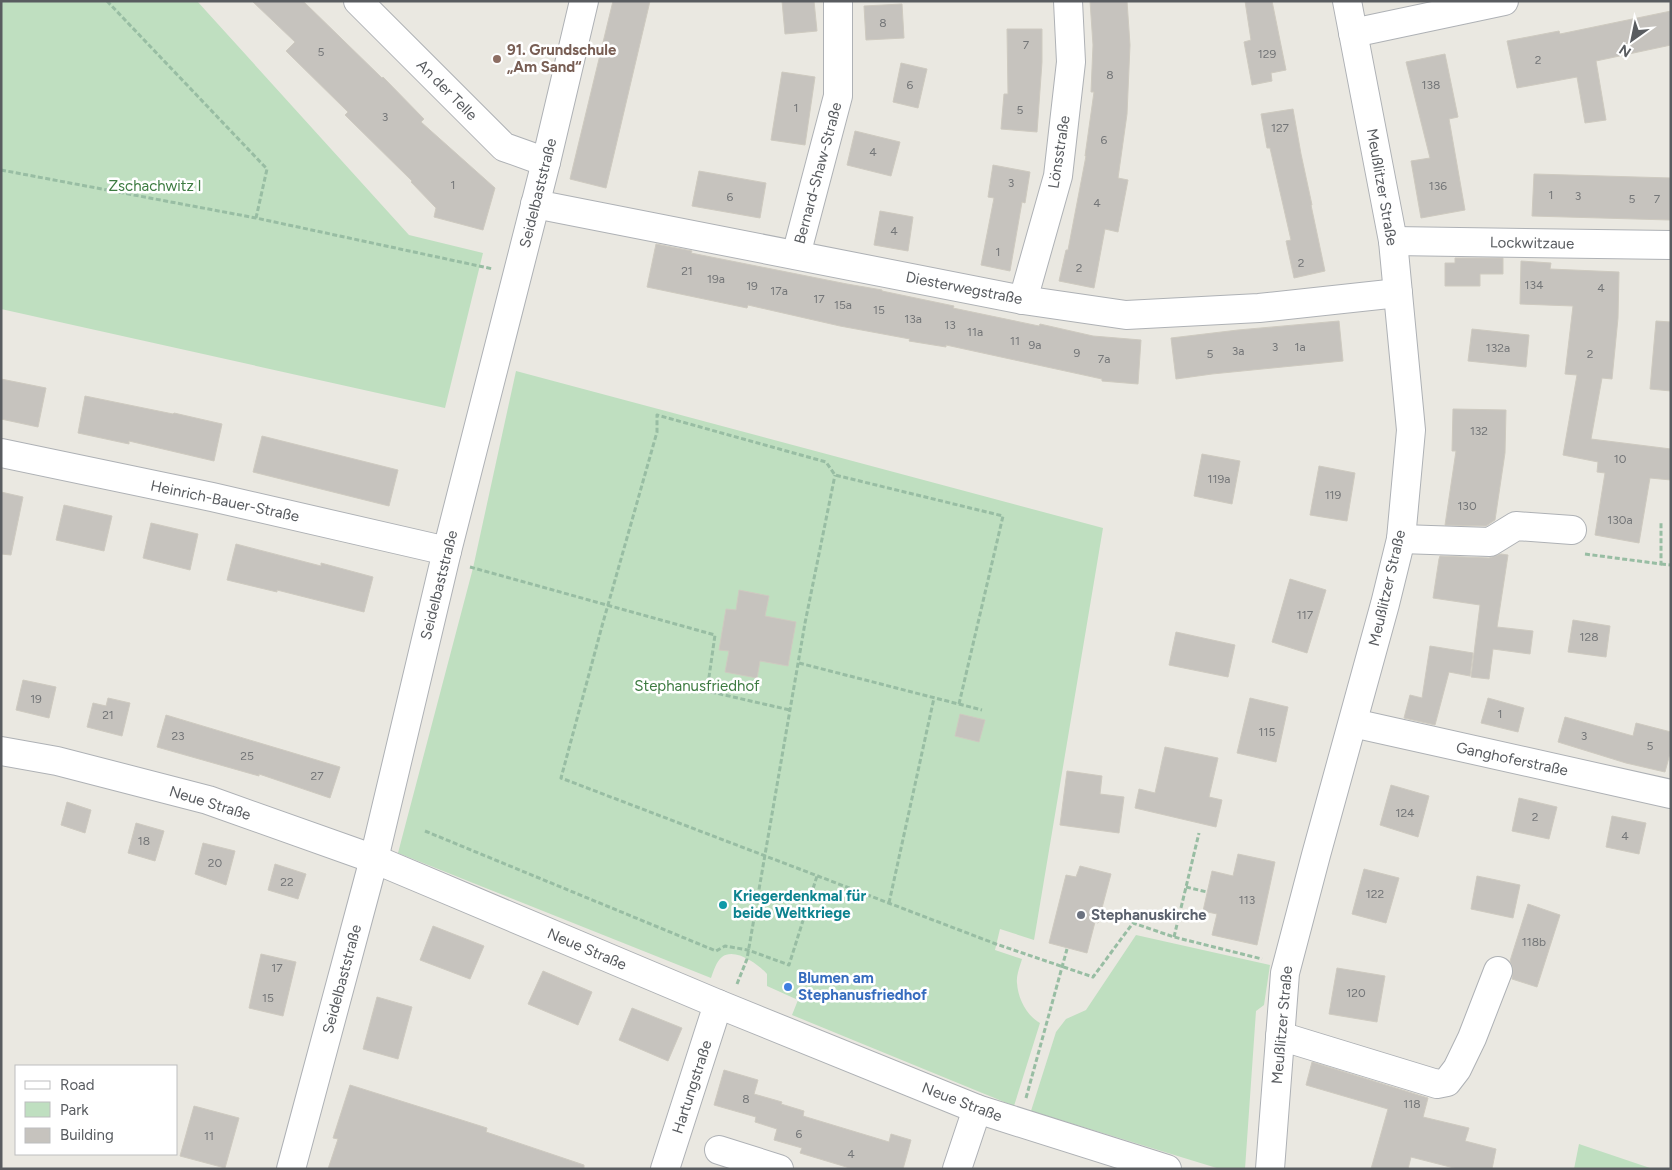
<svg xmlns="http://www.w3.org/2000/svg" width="1672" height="1170" font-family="Figtree,sans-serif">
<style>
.green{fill:#bfdfc0}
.building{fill:#c6c3be;stroke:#cecac0}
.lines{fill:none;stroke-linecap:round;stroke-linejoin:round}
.minor-casing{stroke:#aeb1b5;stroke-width:30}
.path{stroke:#98bda3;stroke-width:3;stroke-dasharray:5 2.5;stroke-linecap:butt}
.minor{stroke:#fff;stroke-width:28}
.education-dot{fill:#8d6e63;stroke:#fff;stroke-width:2}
.culture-dot{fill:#0f9aa8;stroke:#fff;stroke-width:2}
.worship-dot{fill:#6b7280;stroke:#fff;stroke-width:2}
.shop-dot{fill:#3f7fe0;stroke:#fff;stroke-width:2}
.labels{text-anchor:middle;stroke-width:5;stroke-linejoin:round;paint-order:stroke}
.number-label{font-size:12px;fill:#747678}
.education-label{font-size:15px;font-weight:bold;fill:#785e54;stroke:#fff;text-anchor:start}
.street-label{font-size:15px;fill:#595c60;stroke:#fff}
.park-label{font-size:15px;fill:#3d7b41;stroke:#fff}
.culture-label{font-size:15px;font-weight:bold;fill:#0d838f;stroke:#fff;text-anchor:start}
.worship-label{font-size:15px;font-weight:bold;fill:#5b616d;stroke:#fff;text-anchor:start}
.shop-label{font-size:15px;font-weight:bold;fill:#366cbe;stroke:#fff;text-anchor:start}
</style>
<rect width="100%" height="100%" fill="#eae8e1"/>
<g class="green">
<polygon points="1,1 197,1 409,235 483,253 445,408 1,309"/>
<path d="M516,371L1103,528L1034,940L1000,929L995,950L1022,959C1020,966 1016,976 1017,983C1018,998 1026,1015 1040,1023L1014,1106L792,1015L798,1000L767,986V974C759,965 735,947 722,957C716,962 714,970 711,978L398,853L473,568Z"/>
<polygon points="1136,935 1270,965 1264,1005 1256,1011 1245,1169 1220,1169 1031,1111 1056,1032 1066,1019 1086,1010"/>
<polygon points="1579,1144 1653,1169 1574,1169"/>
</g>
<g class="building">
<polygon points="252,1 303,1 382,78 383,77 424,119 421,122 495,188 483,230 434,217 436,208 411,182 412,181 345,115 348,112 286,51 295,42"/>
<polygon points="613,1 650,1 606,188 570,179"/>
<polygon points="782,1 814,1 817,31 785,34"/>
<polygon points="1090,1 1127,1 1130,45 1127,114 1118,178 1128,180 1118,232 1105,229 1094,288 1059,281 1066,250 1068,250 1086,156 1085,156 1094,92 1091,92 1093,45"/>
<polygon points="1245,1 1272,1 1286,70 1271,73 1272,81 1252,85 1244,42 1251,40"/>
<polygon points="902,4 904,38 866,40 864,6"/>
<polygon points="1671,11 1671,45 1596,61 1606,120 1585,123 1577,77 1517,88 1507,41 1559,31 1560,34"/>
<polygon points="1007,29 1042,29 1042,62 1037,132 1001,129 1004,94 1008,94"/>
<polygon points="1445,54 1458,117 1449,119 1465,210 1421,218 1411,161 1430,158 1406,62"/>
<polygon points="901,63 927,69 918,108 893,102"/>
<polygon points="782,72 815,77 805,145 771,140"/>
<polygon points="1293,109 1301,154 1312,205 1311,205 1325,271 1294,278 1286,241 1291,240 1270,148 1267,148 1261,114"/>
<polygon points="855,131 900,142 891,176 847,165"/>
<polygon points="993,165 1030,172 1025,203 1022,202 1010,271 981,265 994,198 988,197"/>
<polygon points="699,171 766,183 760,218 692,206"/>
<polygon points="1534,174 1671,178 1670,220 1532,216"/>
<polygon points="880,211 913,217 908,251 874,245"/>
<polygon points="656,244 692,251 691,253 847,284 882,290 882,291 954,306 953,308 1039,326 1040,324 1093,336 1141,340 1138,384 1102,381 1102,379 946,345 946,347 909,341 910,339 840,326 748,305 747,308 647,287"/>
<polygon points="1455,258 1503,258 1503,274 1480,274 1480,286 1445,286 1445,263 1455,263"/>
<polygon points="1521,261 1551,263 1550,269 1619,272 1618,318 1612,379 1602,378 1591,439 1671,449 1671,480 1650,478 1639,543 1595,535 1605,473 1597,472 1598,462 1563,455 1577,375 1565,374 1573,306 1520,304"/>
<polygon points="1339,321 1343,361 1212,374 1176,379 1171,338 1238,330"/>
<polygon points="1656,321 1671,322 1671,391 1650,389"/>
<polygon points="1472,329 1529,335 1526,367 1468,361"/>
<polygon points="1,379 46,388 38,427 1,419"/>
<polygon points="85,396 173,414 174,413 222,424 214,461 129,441 129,444 78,433"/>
<polygon points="1453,409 1506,410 1505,453 1495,520 1486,526 1445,525 1456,451 1452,451"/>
<polygon points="262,436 398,470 389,506 253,472"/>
<polygon points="1202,454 1240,461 1232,504 1194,496"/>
<polygon points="1319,466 1355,473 1347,521 1310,515"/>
<polygon points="1,492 23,497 11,555 1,554"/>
<polygon points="64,505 112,516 104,551 56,540"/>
<polygon points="151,523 198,534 190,570 143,558"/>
<polygon points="236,544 321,566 321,563 373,577 364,612 277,590 277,592 227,580"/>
<polygon points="1501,554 1508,555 1497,627 1533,631 1530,654 1493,649 1489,679 1471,677 1480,605 1433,598 1439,559 1440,556 1489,558"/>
<polygon points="1290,579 1326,590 1307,653 1272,642"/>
<polygon points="739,590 769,596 765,616 796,622 788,666 760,661 757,678 725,672 729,651 719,650 726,609 736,610"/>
<polygon points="1573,620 1610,626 1606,657 1568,652"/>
<polygon points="1176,632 1235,645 1228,677 1169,665"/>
<polygon points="1430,646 1473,653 1470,676 1449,672 1435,725 1404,718 1410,695 1422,698"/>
<polygon points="23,680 56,687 49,718 16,710"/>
<polygon points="108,698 130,703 122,736 87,727 93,703 106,706"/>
<polygon points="1250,698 1288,707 1276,762 1237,753"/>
<polygon points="1488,698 1524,708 1518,732 1481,723"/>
<polygon points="960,714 985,720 979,742 955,736"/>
<polygon points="166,715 340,767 330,798 259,774 259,776 157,747"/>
<polygon points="1565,717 1633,736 1636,723 1671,732 1671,750 1665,772 1626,763 1558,742"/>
<polygon points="1165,747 1218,758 1209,797 1222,800 1216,827 1135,808 1139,789 1155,793"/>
<polygon points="1067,771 1102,776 1100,794 1124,797 1119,833 1060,825"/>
<polygon points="1391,785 1429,796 1418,837 1380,825"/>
<polygon points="1519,798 1557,807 1549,839 1512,831"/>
<polygon points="67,802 91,810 85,833 61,825"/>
<polygon points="1612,816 1646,823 1639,854 1606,847"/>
<polygon points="136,823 164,831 155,861 128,853"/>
<polygon points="203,843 235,851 226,885 195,874"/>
<polygon points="1238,854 1275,862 1257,945 1212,935 1217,914 1203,911 1212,871 1233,876"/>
<polygon points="275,864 306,874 298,899 268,890"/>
<polygon points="1080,866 1111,874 1098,923 1095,922 1087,953 1049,943 1066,875 1076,877"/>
<polygon points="1364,869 1399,878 1386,923 1352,914"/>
<polygon points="1477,876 1520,885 1513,918 1471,909"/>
<polygon points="1528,904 1560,915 1537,987 1512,979 1513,969 1510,961"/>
<polygon points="433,926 484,946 470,979 420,960"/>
<polygon points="261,954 296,962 283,1016 249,1008"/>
<polygon points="1337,968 1385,976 1377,1022 1329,1014"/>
<polygon points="543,971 592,992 578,1025 528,1004"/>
<polygon points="377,997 412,1007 398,1059 363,1049"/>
<polygon points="632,1008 682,1028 668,1061 619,1040"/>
<polygon points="1312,1062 1428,1098 1423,1117 1469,1128 1465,1141 1496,1149 1492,1169 1458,1169 1411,1157 1408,1169 1371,1169 1388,1109 1306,1085"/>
<polygon points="724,1070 758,1080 754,1094 782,1102 781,1104 804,1111 803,1116 889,1142 891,1134 911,1140 903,1169 853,1169 800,1153 802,1148 774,1140 777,1129 755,1122 756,1117 714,1105"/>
<polygon points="350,1085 487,1128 486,1132 584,1165 584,1169 328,1169 338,1139 333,1138"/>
<polygon points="194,1106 239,1118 225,1168 180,1156"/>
</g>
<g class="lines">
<defs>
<g id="minor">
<polyline points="358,1 504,147 546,162"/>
<polyline points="1353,33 1504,1"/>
<polyline points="535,204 1023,300 1126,315 1259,308 1398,293"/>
<polyline points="1393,241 1671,245"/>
<polyline points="796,255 838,96 838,1"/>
<polyline points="1023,300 1058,176 1071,62 1068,1"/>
<polyline points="1,453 212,497 447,551"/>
<polyline points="1401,539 1490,542 1516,526 1572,530"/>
<polyline points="1353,723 1671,794"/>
<polyline points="1,751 57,761 208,800 374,859 718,1004 977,1109 1167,1169"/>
<polyline points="1280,1036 1437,1084 1447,1082 1457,1069 1472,1038 1498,971"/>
<polyline points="719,1150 779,1169"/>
<polyline points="291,1169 374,859 447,551 546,162 584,1"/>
<polyline points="665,1169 718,1004"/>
<polyline points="957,1169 977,1109"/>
<polyline points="1270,1169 1285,973 1316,855 1385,604 1401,539 1411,430 1393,241 1347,1"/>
</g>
</defs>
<use href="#minor" class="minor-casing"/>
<g class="path">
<polyline points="107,1 267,169 256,218"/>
<polyline points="1,170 256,218 493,269"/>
<polyline points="1585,554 1661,564 1661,522"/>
<polyline points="1661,564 1671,565"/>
<polyline points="470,567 715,635 707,691 790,710"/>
<polyline points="799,663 982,710"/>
<polyline points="959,704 1003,516 835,475 826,462 657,415 657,432 602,626 561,778 996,944 1093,977 1133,923 1174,937 1262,959"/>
<polyline points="425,831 716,951 725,946 748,950 789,965 817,876"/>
<polyline points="1186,887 1207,892"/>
<polyline points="889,903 934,698"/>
<polyline points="1174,937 1199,833"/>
<polyline points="737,984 747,959 805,623 835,475"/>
<polyline points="1026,1098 1067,949"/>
</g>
<use href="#minor" class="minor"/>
</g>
<circle class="education-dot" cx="497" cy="59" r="5"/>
<circle class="culture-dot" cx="723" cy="905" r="5"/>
<circle class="worship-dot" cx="1081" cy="915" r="5"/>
<circle class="shop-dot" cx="788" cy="987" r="5"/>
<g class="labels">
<g class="number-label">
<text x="883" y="27">8</text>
<text x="1026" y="49">7</text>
<text x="321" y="56">5</text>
<text x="1267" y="58">129</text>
<text x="1538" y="64">2</text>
<text x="1110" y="79">8</text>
<text x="910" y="89">6</text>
<text x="1431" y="89">138</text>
<text x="796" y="112">1</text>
<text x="1020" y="114">5</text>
<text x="385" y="121">3</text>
<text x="1280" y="132">127</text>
<text x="1104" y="144">6</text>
<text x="873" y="156">4</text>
<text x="1011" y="187">3</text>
<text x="453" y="189">1</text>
<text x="1438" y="190">136</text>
<text x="1551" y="199">1</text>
<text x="1578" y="200">3</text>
<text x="730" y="201">6</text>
<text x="1632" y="203">5</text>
<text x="1657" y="203">7</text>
<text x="1097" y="207">4</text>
<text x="894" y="235">4</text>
<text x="998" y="256">1</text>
<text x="1301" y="267">2</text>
<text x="1079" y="272">2</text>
<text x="687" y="275">21</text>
<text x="716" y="283">19a</text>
<text x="1534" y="289">134</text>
<text x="752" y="290">19</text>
<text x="1601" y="292">4</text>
<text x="779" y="295">17a</text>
<text x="819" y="303">17</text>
<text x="843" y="309">15a</text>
<text x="879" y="314">15</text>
<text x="913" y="323">13a</text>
<text x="950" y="329">13</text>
<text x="975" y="336">11a</text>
<text x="1015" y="345">11</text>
<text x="1035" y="349">9a</text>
<text x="1275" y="351">3</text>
<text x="1300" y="351">1a</text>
<text x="1498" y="352">132a</text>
<text x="1238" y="355">3a</text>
<text x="1077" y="357">9</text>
<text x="1210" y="358">5</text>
<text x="1590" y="358">2</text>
<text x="1104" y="363">7a</text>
<text x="1479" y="435">132</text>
<text x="1620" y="463">10</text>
<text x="1219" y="483">119a</text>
<text x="1333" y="499">119</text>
<text x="1467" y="510">130</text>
<text x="1620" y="524">130a</text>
<text x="1305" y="619">117</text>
<text x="1589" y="641">128</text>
<text x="36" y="703">19</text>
<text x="1500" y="718">1</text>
<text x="108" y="719">21</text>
<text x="1267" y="736">115</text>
<text x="178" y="740">23</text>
<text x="1584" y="740">3</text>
<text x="1650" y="750">5</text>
<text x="247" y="760">25</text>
<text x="317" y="780">27</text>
<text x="1405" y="817">124</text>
<text x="1535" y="821">2</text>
<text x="1625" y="840">4</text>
<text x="144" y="845">18</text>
<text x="215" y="867">20</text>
<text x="287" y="886">22</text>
<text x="1375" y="898">122</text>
<text x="1247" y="904">113</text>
<text x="1534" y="946">118b</text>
<text x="277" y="972">17</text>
<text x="1356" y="997">120</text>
<text x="268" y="1002">15</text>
<text x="746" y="1103">8</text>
<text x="1412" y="1108">118</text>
<text x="799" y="1138">6</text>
<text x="209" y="1140">11</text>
<text x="851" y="1158">4</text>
</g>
<g class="education-label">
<text x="507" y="55">91. Grundschule<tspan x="507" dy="17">„Am Sand“</tspan></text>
</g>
<g class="street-label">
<text transform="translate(447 90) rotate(45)" y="5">An der Telle</text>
<text transform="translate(1059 152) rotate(-81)" y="5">Lönsstraße</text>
<text transform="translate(818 173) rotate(-75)" y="5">Bernard-Shaw-Straße</text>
<text transform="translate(1382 187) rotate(80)" y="5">Meußlitzer Straße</text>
<text transform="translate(538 193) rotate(-76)" y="5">Seidelbaststraße</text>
<text transform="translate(1532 243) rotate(1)" y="5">Lockwitzaue</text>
<text transform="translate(964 288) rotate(11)" y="5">Diesterwegstraße</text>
<text transform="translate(225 501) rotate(12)" y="5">Heinrich-Bauer-Straße</text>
<text transform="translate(439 585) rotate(-76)" y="5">Seidelbaststraße</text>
<text transform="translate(1387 588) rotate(-77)" y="5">Meußlitzer Straße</text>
<text transform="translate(1512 759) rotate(12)" y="5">Ganghoferstraße</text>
<text transform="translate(210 803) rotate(17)" y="5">Neue Straße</text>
<text transform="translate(587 949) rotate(23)" y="5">Neue Straße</text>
<text transform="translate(342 979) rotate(-75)" y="5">Seidelbaststraße</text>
<text transform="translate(1282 1025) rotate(-85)" y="5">Meußlitzer Straße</text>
<text transform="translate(692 1087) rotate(-72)" y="5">Hartungstraße</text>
<text transform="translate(962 1102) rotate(21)" y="5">Neue Straße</text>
</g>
<g class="park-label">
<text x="155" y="191">Zschachwitz I</text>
<text x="697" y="691">Stephanusfriedhof</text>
</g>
<g class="culture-label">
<text x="733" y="901">Kriegerdenkmal für<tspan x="733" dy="17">beide Weltkriege</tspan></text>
</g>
<g class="worship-label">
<text x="1091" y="920">Stephanuskirche</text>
</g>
<g class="shop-label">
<text x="798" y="983">Blumen am<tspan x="798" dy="17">Stephanusfriedhof</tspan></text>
</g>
</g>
<rect width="1672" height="1170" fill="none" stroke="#595c60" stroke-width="5"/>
<rect x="15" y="1065" width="162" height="90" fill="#ffffff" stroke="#bdbebf"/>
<rect x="25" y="1081" width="25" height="8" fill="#ffffff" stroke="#bdbebf"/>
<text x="60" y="1090" font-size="15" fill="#595c60">Road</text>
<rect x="25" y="1102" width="25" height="15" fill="#bfdfc0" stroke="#bdbebf"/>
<text x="60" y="1115" font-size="15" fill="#595c60">Park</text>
<rect x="25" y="1128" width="25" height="15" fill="#c6c3be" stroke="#bdbebf"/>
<text x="60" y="1140" font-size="15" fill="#595c60">Building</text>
<g transform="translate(1632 40) rotate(213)" stroke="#ffffff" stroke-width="4" paint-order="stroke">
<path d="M0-4L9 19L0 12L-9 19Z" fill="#595c60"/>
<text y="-8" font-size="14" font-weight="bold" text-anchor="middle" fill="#595c60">N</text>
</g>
</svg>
